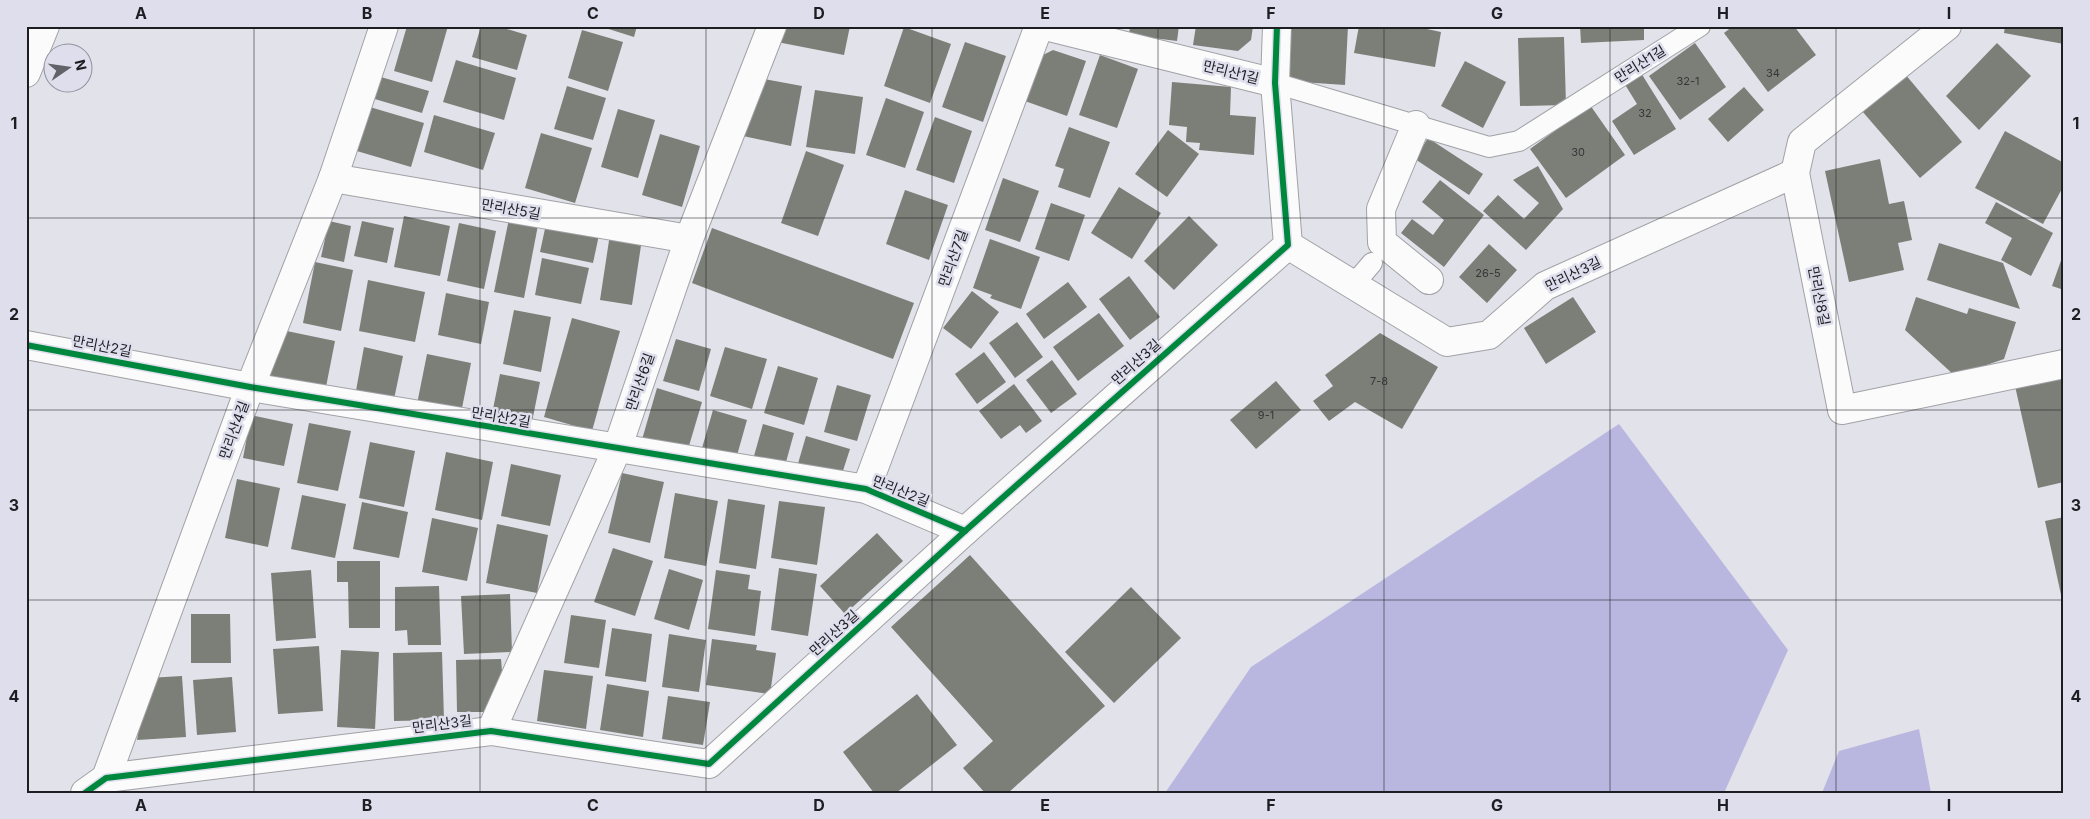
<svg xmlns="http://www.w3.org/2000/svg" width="2090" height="819" font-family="Inter,'Noto Sans KR',sans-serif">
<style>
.forest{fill:#b9b6e0}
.building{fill:#7c7f77}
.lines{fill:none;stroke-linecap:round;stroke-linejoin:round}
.service-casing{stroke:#a1a1a6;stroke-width:22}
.minor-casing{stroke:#a1a1a6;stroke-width:30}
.tertiary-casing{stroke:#a1a1a6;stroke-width:30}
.service{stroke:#fbfbfc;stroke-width:20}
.minor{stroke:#fbfbfc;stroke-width:28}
.tertiary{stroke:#fbfbfc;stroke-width:28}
.cycleway-casing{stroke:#dedeed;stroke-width:9}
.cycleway{stroke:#00873e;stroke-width:6}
.grid{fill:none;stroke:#1d1d22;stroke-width:1;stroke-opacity:0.55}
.labels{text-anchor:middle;stroke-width:5;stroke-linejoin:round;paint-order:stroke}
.number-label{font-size:11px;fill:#353637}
.street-label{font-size:14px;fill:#1d1d22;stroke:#dedeed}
.neatline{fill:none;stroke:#1d1d22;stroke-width:2}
.grid-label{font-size:16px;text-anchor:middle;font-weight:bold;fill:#1d1d22}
</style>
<rect width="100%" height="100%" fill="#e2e2ea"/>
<g class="forest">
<polygon points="1619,424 1788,650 1724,793 1165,793 1251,667"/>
<polygon points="1919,729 1931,793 1822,793 1839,751"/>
</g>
<g class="building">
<polygon points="407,26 448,26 432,82 394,71"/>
<polygon points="481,26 497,26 527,35 517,70 472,57"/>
<polygon points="599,26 637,26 634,37"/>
<polygon points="785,26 850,26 844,55 777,42"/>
<polygon points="1130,26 1179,26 1177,41 1129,35"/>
<polygon points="1196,26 1253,26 1251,40 1238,51 1193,45"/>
<polygon points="1289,26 1348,26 1345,85 1286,81"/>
<polygon points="1359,26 1413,26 1441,32 1435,67 1354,53"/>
<polygon points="1580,26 1644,26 1644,40 1581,43"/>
<polygon points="1733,26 1794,26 1816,55 1768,92 1724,33"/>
<polygon points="2005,26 2064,26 2064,44 2004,33"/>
<polygon points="904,27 951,44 930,103 884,86"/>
<polygon points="582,30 623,42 608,91 568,78"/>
<polygon points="1564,37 1566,105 1520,106 1518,38"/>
<polygon points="965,42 1006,56 983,122 942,107"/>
<polygon points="1695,43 1726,87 1680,120 1649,76"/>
<polygon points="1997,43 2031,76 1979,130 1946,96"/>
<polygon points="1053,50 1086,61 1067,116 1022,100 1037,58"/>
<polygon points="1100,55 1138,69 1117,128 1079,115"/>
<polygon points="456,60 516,78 504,120 443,102"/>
<polygon points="1465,61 1506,82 1483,128 1441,106"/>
<polygon points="1641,73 1676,129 1634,155 1612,121 1637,104 1624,83"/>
<polygon points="1905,74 1962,142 1920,178 1862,111"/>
<polygon points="374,75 429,91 422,113 368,97"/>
<polygon points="764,79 802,86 791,146 743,136"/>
<polygon points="1172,82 1231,87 1230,115 1256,117 1254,155 1199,150 1200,143 1186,142 1187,127 1169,125"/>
<polygon points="567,86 606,98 593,140 554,129"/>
<polygon points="1744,87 1764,110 1728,142 1708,119"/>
<polygon points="815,90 863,97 855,154 806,147"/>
<polygon points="886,98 924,112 905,168 866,155"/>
<polygon points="363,105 424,123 411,167 350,149"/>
<polygon points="1590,105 1625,155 1566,198 1530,149"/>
<polygon points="618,109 655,120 638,178 601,167"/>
<polygon points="434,115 495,133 483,170 424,152"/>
<polygon points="935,117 972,131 954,183 916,170"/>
<polygon points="1069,127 1110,142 1090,198 1058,187 1064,169 1055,166"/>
<polygon points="1168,130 1199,154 1167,197 1135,174"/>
<polygon points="2005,131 2064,163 2064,185 2043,224 1975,188"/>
<polygon points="541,133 592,148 575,203 525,188"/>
<polygon points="660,134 700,146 682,207 642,195"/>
<polygon points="1428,138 1483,174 1469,195 1415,159"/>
<polygon points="806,151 844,165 818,236 781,223"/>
<polygon points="1880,159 1889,204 1904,201 1912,240 1898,243 1904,270 1849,282 1825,171"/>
<polygon points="1538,166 1563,209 1526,250 1483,211 1498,195 1524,219 1539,203 1513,180"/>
<polygon points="1003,178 1039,191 1020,242 985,230"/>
<polygon points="1440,180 1484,215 1444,267 1401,233 1412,219 1433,235 1444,220 1422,202"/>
<polygon points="1119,187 1161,213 1132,259 1091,233"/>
<polygon points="905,190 948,205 929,260 886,244"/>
<polygon points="1996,202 2053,233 2031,276 2001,260 2012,238 1985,223"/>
<polygon points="1051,203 1085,215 1069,261 1035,249"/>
<polygon points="510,214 539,220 524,298 494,292"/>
<polygon points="404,216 450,226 440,276 394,267"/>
<polygon points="1189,216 1218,245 1174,290 1144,261"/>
<polygon points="329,221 351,226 344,262 321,257"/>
<polygon points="362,221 394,228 387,263 354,256"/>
<polygon points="459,223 496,231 484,289 447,281"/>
<polygon points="546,224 599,235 593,263 540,252"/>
<polygon points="712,228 914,303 893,359 692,283"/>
<polygon points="610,234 642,239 632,305 600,300"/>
<polygon points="990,239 1040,257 1021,309 990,298 992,295 973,288"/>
<polygon points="1939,243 2003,263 2020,309 1927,280"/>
<polygon points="1489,244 1517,270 1487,303 1459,277"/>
<polygon points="2064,252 2064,290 2052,286"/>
<polygon points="542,258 589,268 581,304 535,295"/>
<polygon points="315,262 353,270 341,331 303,323"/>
<polygon points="1129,276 1160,317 1130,340 1099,299"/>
<polygon points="368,280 425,292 415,342 359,331"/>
<polygon points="1068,282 1087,307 1044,339 1026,314"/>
<polygon points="972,291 999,312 971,349 943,328"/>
<polygon points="446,293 489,302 481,344 438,335"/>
<polygon points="1573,297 1596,332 1546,364 1524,328"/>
<polygon points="1916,297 1967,314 1969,308 2016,322 2004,359 1955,376 1905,330"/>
<polygon points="514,310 551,317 541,372 503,364"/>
<polygon points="1099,313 1124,346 1078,381 1053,347"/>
<polygon points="572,318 620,331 592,431 544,417"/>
<polygon points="1017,322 1043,357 1015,378 989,343"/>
<polygon points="277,329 335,341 325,392 266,380"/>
<polygon points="1380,333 1438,367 1402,429 1355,402 1329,421 1313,401 1333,386 1325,375"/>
<polygon points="676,339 711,349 699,391 663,381"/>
<polygon points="364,347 403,356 393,404 355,396"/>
<polygon points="725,347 767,359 752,409 710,396"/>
<polygon points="984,352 1006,382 977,404 955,374"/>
<polygon points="427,354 471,363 461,413 417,404"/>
<polygon points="1052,360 1077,394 1051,413 1026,380"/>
<polygon points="778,366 818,378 804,425 764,413"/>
<polygon points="500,374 540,382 531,427 491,419"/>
<polygon points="2064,375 2064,482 2038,488 2015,386"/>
<polygon points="1276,381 1301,410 1256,449 1230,420"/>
<polygon points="1014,384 1042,421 1026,433 1020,425 1001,439 979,411"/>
<polygon points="837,385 871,395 857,441 824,432"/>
<polygon points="657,388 702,402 686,456 641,443"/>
<polygon points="713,410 747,420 734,466 700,455"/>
<polygon points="251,415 293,424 284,466 243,458"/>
<polygon points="309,423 351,431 338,491 297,483"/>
<polygon points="763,424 794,433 783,473 752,463"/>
<polygon points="806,436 850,449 840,480 797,467"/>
<polygon points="370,442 415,451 404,507 359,498"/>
<polygon points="446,452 493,462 482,520 435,510"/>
<polygon points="511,464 561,475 550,526 501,516"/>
<polygon points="622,473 664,482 650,543 608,533"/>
<polygon points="237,479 280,488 268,547 225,538"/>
<polygon points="675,493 718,501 706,566 664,558"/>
<polygon points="302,495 346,504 335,558 291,549"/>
<polygon points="728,499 765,505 756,569 719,563"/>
<polygon points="779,501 825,507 817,565 771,558"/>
<polygon points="362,502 408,512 399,558 353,549"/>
<polygon points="2064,517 2064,604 2063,604 2045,521"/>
<polygon points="432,518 478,528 467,581 422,572"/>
<polygon points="497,524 548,535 537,593 486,583"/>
<polygon points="877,533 903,561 845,614 820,586"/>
<polygon points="613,548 653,561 635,616 594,602"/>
<polygon points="970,555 1105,706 1008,793 985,793 963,768 993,741 891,627"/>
<polygon points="337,561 380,561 380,628 349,628 348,582 337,582"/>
<polygon points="779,568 817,574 808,636 771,630"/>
<polygon points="669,569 703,580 689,630 654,619"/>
<polygon points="311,570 316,638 276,641 271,573"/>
<polygon points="716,570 750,575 748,589 761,591 755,636 708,629"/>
<polygon points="439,586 441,645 408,645 407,630 395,631 395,587"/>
<polygon points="1131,587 1181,638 1114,703 1065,652"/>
<polygon points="510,594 512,652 464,654 461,596"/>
<polygon points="191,614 230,614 231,663 191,663"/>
<polygon points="571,615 606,620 599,668 564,663"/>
<polygon points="612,628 652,634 646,682 605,676"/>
<polygon points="669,634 706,640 699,692 662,687"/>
<polygon points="712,639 757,645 756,650 776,653 770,694 706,685"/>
<polygon points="319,646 323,711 278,714 273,649"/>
<polygon points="341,650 379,652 375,729 337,727"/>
<polygon points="442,652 444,720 394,721 393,653"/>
<polygon points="501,659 502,671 485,712 457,712 456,660"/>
<polygon points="544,670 593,676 586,729 537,721"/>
<polygon points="182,676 186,737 137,740 148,678"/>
<polygon points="232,677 236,732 197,735 193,680"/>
<polygon points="607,684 649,691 643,737 600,730"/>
<polygon points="917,694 957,745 896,793 874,793 843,752"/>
<polygon points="668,696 710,702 703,745 662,739"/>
</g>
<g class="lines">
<defs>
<g id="service">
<polyline points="1275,83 1489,147 1519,141 1700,26"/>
<polyline points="1354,284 1372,263"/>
</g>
<g id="minor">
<polyline points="1045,26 1275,83"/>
<polyline points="1947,26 1802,142 1795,173 1842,410 2064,364"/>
<polyline points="1416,125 1381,209 1382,242 1429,280"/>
<polyline points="333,178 689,239"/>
<polyline points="1288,245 1447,342 1489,335 1545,286 1795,173"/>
<polyline points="26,345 250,387 866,489 965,531"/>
<polyline points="866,489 1039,26"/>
<polyline points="491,731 617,449 689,239 772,26"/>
<polyline points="106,778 250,387 333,178 384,26"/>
<polyline points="85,793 106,778 491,731 709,764 965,531 1288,245 1275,83 1277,26"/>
</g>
<polyline id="tertiary" points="26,73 45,26"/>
</defs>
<use href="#service" class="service-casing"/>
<use href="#minor" class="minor-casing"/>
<use href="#tertiary" class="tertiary-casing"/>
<use href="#service" class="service"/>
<use href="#minor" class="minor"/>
<use href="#tertiary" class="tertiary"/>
<defs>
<g id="cycleway">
<polyline points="26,345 250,387 866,489 965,531"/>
<polyline points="85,793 106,778 491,731 709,764 965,531 1288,245 1275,83 1277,26"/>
</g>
</defs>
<use href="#cycleway" class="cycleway-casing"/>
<use href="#cycleway" class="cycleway"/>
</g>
<path class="grid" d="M254,26V793M480,26V793M706,26V793M932,26V793M1158,26V793M1384,26V793M1610,26V793M1836,26V793M26,218H2064M26,410H2064M26,600H2064"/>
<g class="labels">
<g class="number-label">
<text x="1773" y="77">34</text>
<text x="1688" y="85">32-1</text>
<text x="1645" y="117">32</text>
<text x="1578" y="156">30</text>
<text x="1488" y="277">26-5</text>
<text x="1379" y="385">7-8</text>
<text x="1266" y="419">9-1</text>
</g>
<g class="street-label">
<text transform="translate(1640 64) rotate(-32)" y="5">만리산1길</text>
<text transform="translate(1231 72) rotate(14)" y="5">만리산1길</text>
<text transform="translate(511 209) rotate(10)" y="5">만리산5길</text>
<text transform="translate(953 258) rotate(-70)" y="5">만리산7길</text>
<text transform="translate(1573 274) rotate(-26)" y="5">만리산3길</text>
<text transform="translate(1819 296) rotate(79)" y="5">만리산8길</text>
<text transform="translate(102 346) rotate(11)" y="5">만리산2길</text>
<text transform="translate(1136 362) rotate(-42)" y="5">만리산3길</text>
<text transform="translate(640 382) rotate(-71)" y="5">만리산6길</text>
<text transform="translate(501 417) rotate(10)" y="5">만리산2길</text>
<text transform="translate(234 430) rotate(-70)" y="5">만리산4길</text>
<text transform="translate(901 491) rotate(22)" y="5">만리산2길</text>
<text transform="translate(834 633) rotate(-42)" y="5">만리산3길</text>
<text transform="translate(442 724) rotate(-7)" y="5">만리산3길</text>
</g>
</g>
<rect width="2090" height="819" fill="none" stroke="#dedeed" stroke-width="55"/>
<g transform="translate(68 68) rotate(77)"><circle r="24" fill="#dedeed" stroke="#91919c"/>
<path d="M0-4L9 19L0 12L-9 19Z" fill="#626268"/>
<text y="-8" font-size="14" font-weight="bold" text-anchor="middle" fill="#1d1d22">N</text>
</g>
<rect x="28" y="28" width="2034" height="764" class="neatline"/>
<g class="grid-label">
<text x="141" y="19">A</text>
<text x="367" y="19">B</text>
<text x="593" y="19">C</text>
<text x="819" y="19">D</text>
<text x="1045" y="19">E</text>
<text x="1271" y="19">F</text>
<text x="1497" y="19">G</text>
<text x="1723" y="19">H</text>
<text x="1949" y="19">I</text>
<text x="14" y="129">1</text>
<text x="2076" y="129">1</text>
<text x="14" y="320">2</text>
<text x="2076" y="320">2</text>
<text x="14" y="511">3</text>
<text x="2076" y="511">3</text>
<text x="14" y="702">4</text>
<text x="2076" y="702">4</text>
<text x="141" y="811">A</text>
<text x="367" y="811">B</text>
<text x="593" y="811">C</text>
<text x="819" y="811">D</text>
<text x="1045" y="811">E</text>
<text x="1271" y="811">F</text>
<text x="1497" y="811">G</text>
<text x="1723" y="811">H</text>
<text x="1949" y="811">I</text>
</g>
</svg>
